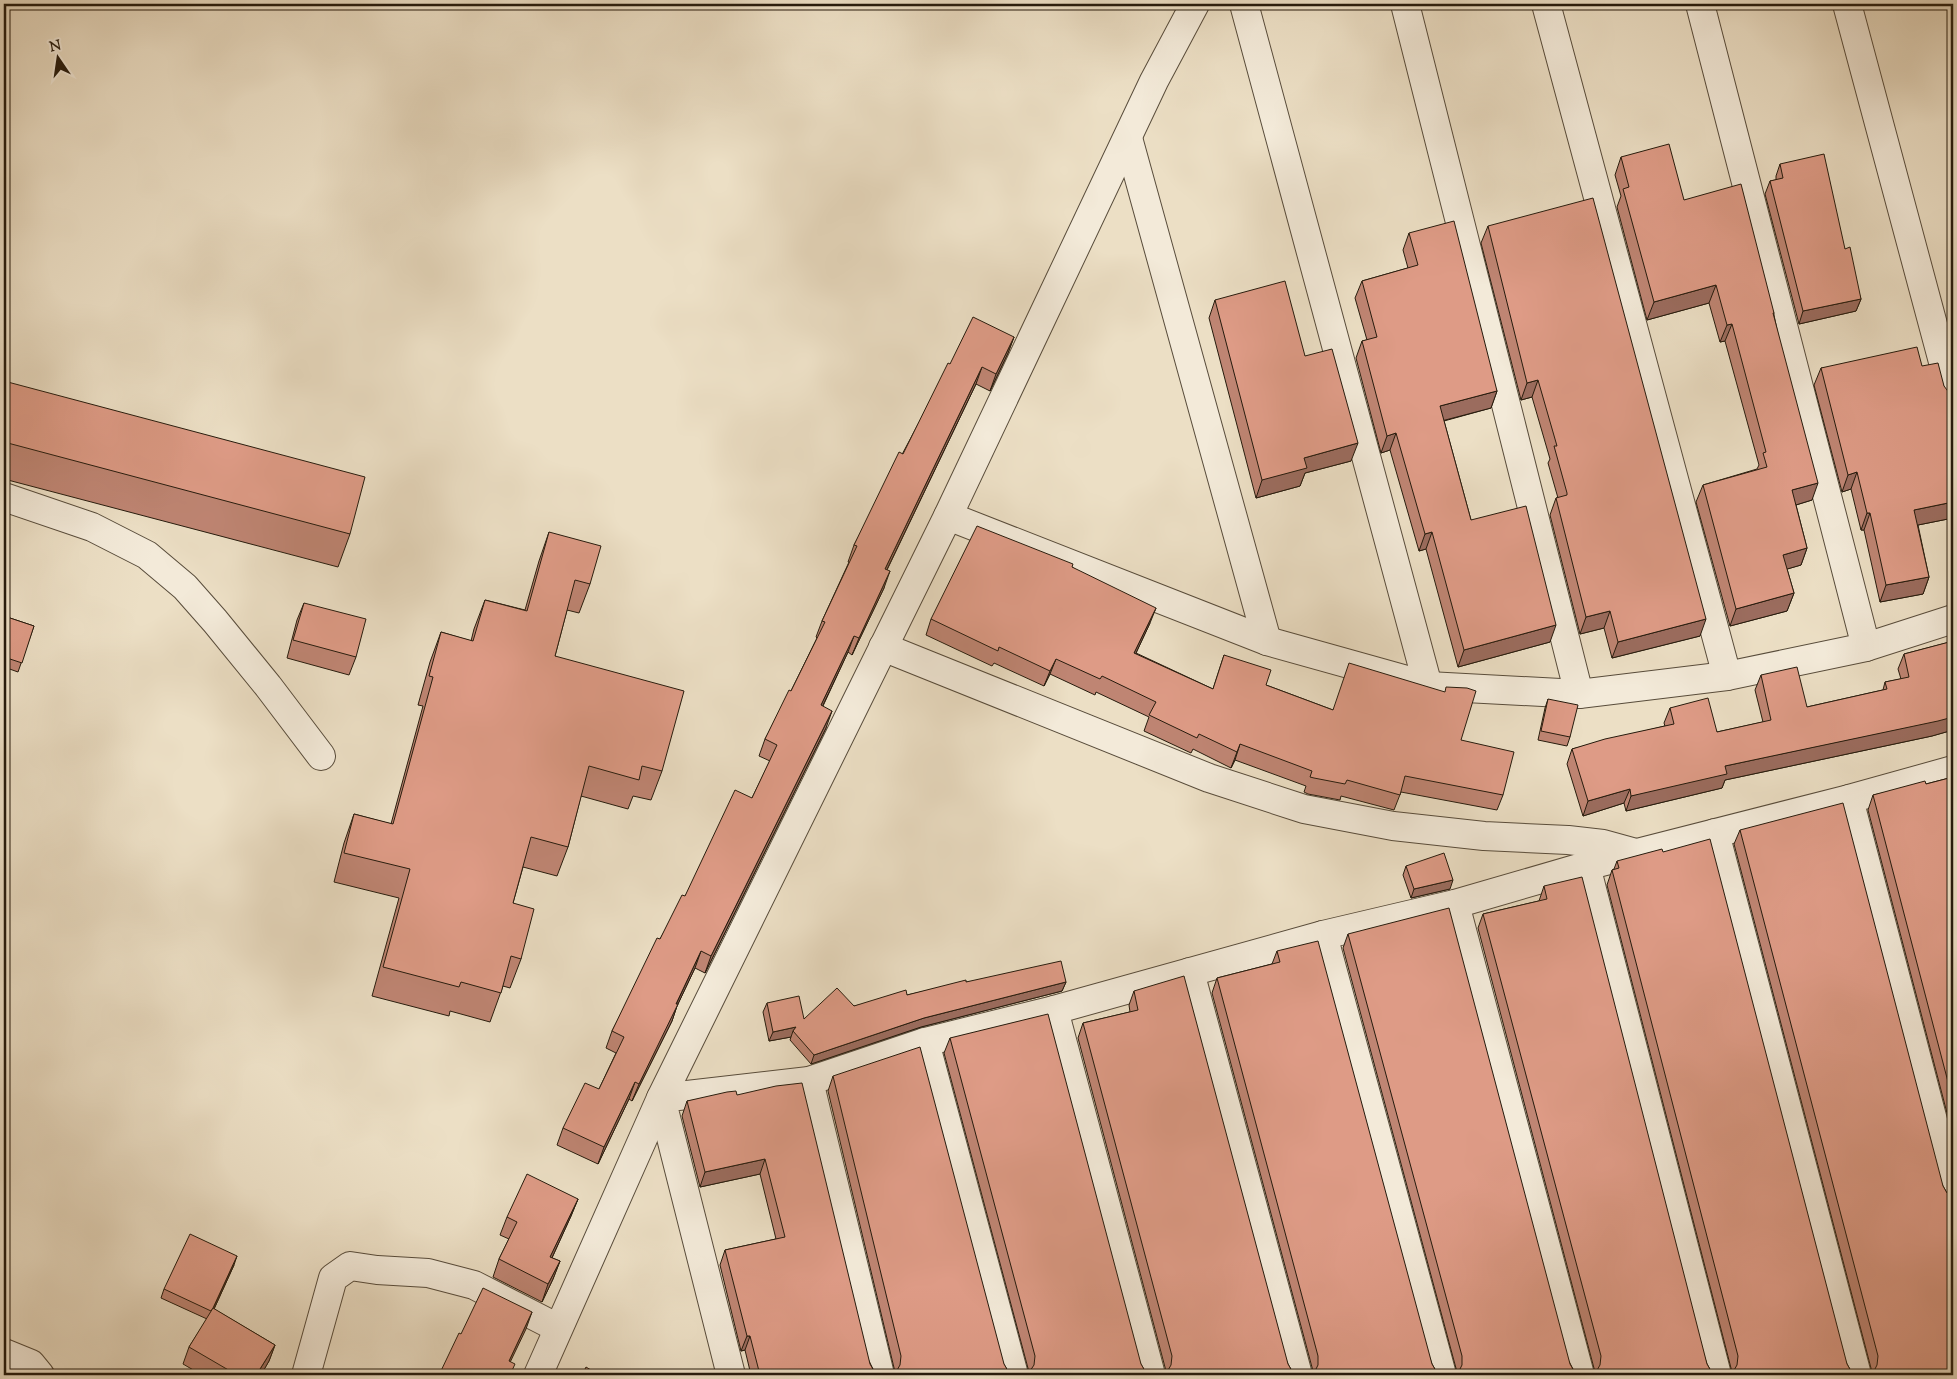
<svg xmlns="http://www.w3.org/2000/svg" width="1957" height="1379" font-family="'Sorts Mill Goudy',serif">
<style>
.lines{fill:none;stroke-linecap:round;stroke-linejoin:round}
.minor-casing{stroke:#584c3b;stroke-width:30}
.minor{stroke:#f3ead9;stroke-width:28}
.wall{fill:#bf8573;stroke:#261b0d}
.shaded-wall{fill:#9b6c5e;stroke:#261b0d}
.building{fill:#de9b86;stroke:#261b0d}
</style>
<rect width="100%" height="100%" fill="#ecdfc5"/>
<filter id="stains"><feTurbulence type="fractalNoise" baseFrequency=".004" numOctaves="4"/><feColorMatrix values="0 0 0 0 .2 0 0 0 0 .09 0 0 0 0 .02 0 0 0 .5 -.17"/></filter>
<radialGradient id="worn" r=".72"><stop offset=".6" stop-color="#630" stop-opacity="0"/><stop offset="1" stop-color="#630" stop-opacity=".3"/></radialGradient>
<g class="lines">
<defs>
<g id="minor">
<polyline points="1244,4 1428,686"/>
<polyline points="1405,4 1579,694"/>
<polyline points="1546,4 1727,676"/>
<polyline points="1700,4 1866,647"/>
<polyline points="1847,4 1953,399"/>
<polyline points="1128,138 1267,641"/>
<polyline points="4,497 92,527 147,555 185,587 215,621 268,686 321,756"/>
<polyline points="948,516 1267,641 1428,686 1579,694 1727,676 1866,647 1953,619"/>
<polyline points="883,647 1209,778 1304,809 1393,826 1484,836 1568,840 1603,844 1632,852"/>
<polyline points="1849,799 1953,1197"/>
<polyline points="1715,833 1857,1375"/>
<polyline points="1586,866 1717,1375"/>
<polyline points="1455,904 1580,1375"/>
<polyline points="1323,935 1442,1375"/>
<polyline points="1190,972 1298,1375"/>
<polyline points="1054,1010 1151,1375"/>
<polyline points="925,1042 1014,1375"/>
<polyline points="809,1081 880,1375"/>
<polyline points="4,1353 31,1364 40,1375"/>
<polyline points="306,1375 333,1278 350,1266 377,1270 428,1273 474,1285 558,1328"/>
<polyline points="538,1375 661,1098 948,516 1154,81 1195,4"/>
<polyline points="731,1375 661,1098 809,1081 925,1042 1054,1010 1323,935 1455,904 1586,866 1849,799 1953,770"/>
</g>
</defs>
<use href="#minor" class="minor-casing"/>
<use href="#minor" class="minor"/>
</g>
<g class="wall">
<polygon points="1621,157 1684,200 1774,313 1774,315 1812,500 1796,505 1807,548 1801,565 1787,569 1794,593 1787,611 1730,626 1696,502 1703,485 1757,469 1759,465 1725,341 1720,342 1709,303 1647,320 1617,207 1621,196 1615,175"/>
<polygon points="1780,164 1845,249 1861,299 1856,311 1799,324 1765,194 1770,181 1776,180 1776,176"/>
<polygon points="1488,226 1700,636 1612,658 1604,628 1580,634 1550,515 1556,498 1558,498 1548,463 1550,459 1532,397 1521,400 1481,243"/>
<polygon points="1409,233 1497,391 1491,408 1444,421 1471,520 1550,642 1458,667 1426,549 1419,551 1390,450 1381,453 1356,358 1362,341 1367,340 1355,298 1362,281 1408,268 1403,250"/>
<polygon points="1215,300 1305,356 1351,461 1305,473 1300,486 1256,498 1209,318"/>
<polygon points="1014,337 1008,353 990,391 976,384 887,570 884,588 852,655 848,652 823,706 826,728 705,973 695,968 677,1006 672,1021 632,1101 629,1099 598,1164 557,1145 563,1128 599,1089 616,1053 606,1048 612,1031 660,939 685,896 752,798 770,761 759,756 765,739 791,691 817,638 816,637 822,621 849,562 848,562 854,545 950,364"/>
<polygon points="1922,366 1944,386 1953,411 1953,518 1918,525 1929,577 1923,594 1880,602 1864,530 1861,530 1851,489 1842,492 1814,385 1821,368"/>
<polygon points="4,381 350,534 338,567 4,479"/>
<polygon points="549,532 590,584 579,613 567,610 555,656 662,771 651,800 633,796 628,809 581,796 568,847 557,876 523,867 513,903 521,959 510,988 503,986 490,1022 450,1011 449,1016 372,996 399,898 334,882 344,843 354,814 391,824 423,706 418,705 430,662 441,632 471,641 474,629 485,600 525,610 539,561"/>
<polygon points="1072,567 1150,623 1136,653 1213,689 1224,655 1266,685 1333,710 1461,740 1503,795 1497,810 1401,792 1394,810 1341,796 1340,800 1308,794 1304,792 1306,786 1235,760 1231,768 1193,749 1191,753 1144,731 1149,717 1096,692 1095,695 1050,674 1044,686 994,663 992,666 926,635 931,619"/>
<polygon points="304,603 356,657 349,675 287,658 297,620"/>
<polygon points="4,616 34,626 18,672 4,667"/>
<polygon points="1953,624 1953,730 1932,736 1725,780 1722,788 1626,811 1624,803 1583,816 1567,764 1572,749 1665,726 1664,723 1670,708 1717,732 1763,722 1755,690 1761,675 1807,707 1883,690 1885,682 1901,679 1898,669 1904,654 1950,642 1949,637"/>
<polygon points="1548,699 1570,737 1567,746 1538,740 1545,708"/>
<polygon points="1953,777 1953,1136 1868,810 1873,795 1926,784"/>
<polygon points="1740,830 1947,1193 1953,1375 1160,1375 1166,1372 1166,1371 1078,1038 1083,1023 1130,1012 1129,1005 1134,991 1288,1364 1292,1371 1299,1375 1308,1375 1313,1372 1313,1371 1212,993 1217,978 1272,964 1277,951 1432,1364 1436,1371 1443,1375 1452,1375 1457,1372 1343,948 1348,934 1574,1371 1581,1375 1590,1375 1595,1372 1478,928 1483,914 1539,901 1544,886 1707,1364 1711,1371 1718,1375 1727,1375 1732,1372 1607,885 1612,870 1614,869 1617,861 1847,1364 1851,1371 1858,1375 1867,1375 1872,1372 1734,844"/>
<polygon points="1406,866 1450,889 1411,898 1403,875"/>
<polygon points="966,982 1066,982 1062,991 921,1027 811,1064 790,1040 791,1037 769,1041 763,1012 767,1003 804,1019 854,1006 907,995"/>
<polygon points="950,1038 1145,1371 1152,1375 1029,1372 944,1053"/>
<polygon points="833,1076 1008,1371 1015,1375 895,1372 828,1091"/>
<polygon points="737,1095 874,1371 881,1375 886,1375 751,1375 745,1350 741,1351 720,1265 725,1250 776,1239 760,1174 700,1187 682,1116 687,1101"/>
<polygon points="578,1199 571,1216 552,1258 560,1261 553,1279 542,1302 493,1277 499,1259 509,1239 500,1235 507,1217"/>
<polygon points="234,1265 214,1309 275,1345 269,1361 263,1371 269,1375 202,1375 183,1364 189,1347 207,1319 161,1298 164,1289"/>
</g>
<g class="shaded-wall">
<polygon points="1716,285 1709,303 1647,320 1654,302"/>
<polygon points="1861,299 1856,311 1799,324 1803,311"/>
<polygon points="1732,324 1725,341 1720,342 1727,325"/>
<polygon points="1014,337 1008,353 990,391 996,374"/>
<polygon points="982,367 976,384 879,586 885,569"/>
<polygon points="1538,380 1532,397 1521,400 1527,383"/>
<polygon points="1497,391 1491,408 1434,423 1440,406"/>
<polygon points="1396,433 1390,450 1381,453 1387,436"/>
<polygon points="1358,443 1351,461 1305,473 1300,486 1256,498 1262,480 1304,458"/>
<polygon points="1857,472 1851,489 1842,492 1848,475"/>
<polygon points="1818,483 1812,500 1786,508 1792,490"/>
<polygon points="1953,502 1953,518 1908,527 1914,510"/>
<polygon points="1867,513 1870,513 1864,530 1861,530"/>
<polygon points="1432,532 1426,549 1419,551 1425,534"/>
<polygon points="1807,548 1801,565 1777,572 1783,555"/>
<polygon points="890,571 884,588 852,655 859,638"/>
<polygon points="1929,577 1923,594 1880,602 1886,585"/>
<polygon points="1794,593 1787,611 1730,626 1736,609"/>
<polygon points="1156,608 1150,623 1129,668 1134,653"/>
<polygon points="1610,611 1604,628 1580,634 1586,617"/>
<polygon points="1706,619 1700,636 1612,658 1618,642"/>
<polygon points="1556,625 1550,642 1458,667 1464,650"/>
<polygon points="854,636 848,652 815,722 821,705"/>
<polygon points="1056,659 1050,674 1044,686 1050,671"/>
<polygon points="832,711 826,728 705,973 711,956"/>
<polygon points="1953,717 1953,730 1932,736 1725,780 1722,788 1626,811 1631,796 1725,766"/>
<polygon points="1240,744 1235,760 1231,768"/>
<polygon points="1630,789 1624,803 1583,816 1588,801"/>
<polygon points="1453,880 1450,889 1411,898 1414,889"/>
<polygon points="701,951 695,968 677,1006 672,1021 632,1101 639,1084"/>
<polygon points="1066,982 1062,991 921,1027 811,1064 814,1055 924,1018"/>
<polygon points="796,1027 793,1031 791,1037 769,1041 773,1032"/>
<polygon points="635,1082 629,1099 598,1164 604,1147"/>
<polygon points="765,1159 760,1174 700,1187 705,1172"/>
<polygon points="578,1199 571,1216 544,1275 550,1257"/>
<polygon points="237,1256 234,1265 209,1320 212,1311"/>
<polygon points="560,1261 553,1279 542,1302 548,1284"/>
<polygon points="532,1312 526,1329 504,1375 509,1361"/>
<polygon points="747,1336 750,1336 745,1350 741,1351"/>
<polygon points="275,1345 269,1361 261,1375 260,1369"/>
</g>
<g class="building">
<polygon points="1669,144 1684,200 1741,184 1774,313 1773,313 1818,483 1792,490 1807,548 1783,555 1794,593 1736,609 1703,485 1767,467 1763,453 1766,452 1732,324 1727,325 1716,285 1654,302 1623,189 1629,187 1621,157"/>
<polygon points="1824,154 1845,249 1850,247 1861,299 1803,311 1770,181 1783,178 1780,164"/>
<polygon points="1593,198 1706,619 1618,642 1610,611 1586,617 1556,498 1567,495 1567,493 1554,446 1557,446 1538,380 1527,383 1488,226"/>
<polygon points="1454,221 1497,391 1440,406 1471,520 1526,506 1556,625 1464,650 1432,532 1425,534 1396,433 1387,436 1362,341 1377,337 1362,281 1418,265 1409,233"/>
<polygon points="1285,281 1305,356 1332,349 1358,443 1304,458 1307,468 1262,480 1215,300"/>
<polygon points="973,317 1014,337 996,374 982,367 885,569 890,571 859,638 854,636 821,705 832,711 711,956 701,951 676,1004 678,1004 639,1084 635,1082 604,1147 563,1128 585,1083 599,1089 624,1037 612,1031 657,938 660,939 682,895 685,896 735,790 752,798 777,745 765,739 789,690 791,691 825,622 822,621 857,546 854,545 899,452 903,454 948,363 950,364"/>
<polygon points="1917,347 1922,366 1938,363 1944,386 1950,394 1953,411 1953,502 1914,510 1929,577 1886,585 1870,513 1867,513 1857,472 1848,475 1821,368"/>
<polygon points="4,381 365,477 350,534 4,442"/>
<polygon points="977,526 1073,564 1072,567 1156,608 1134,653 1213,689 1224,655 1271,670 1266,685 1333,710 1349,663 1445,692 1446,687 1467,688 1476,691 1461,740 1514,752 1503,795 1405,776 1400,795 1347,780 1345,784 1314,778 1310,777 1312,771 1240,744 1237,752 1199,734 1197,738 1149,715 1156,702 1102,676 1100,679 1056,659 1050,671 999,647 998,651 931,619"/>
<polygon points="549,532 601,546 590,584 575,580 555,656 684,691 662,771 642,766 639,780 589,766 568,847 531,837 513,903 534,909 521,959 511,956 501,993 461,982 459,987 383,967 410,869 344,853 354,814 393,824 433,677 429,676 441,632 473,641 485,600 527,611"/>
<polygon points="304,603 366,619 356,657 293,640"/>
<polygon points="4,616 34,626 22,663 4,657"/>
<polygon points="1953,641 1953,717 1938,721 1725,766 1727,774 1631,796 1630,789 1588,801 1572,749 1605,739 1674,724 1670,708 1708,698 1717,732 1771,720 1761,675 1797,667 1807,707 1887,689 1885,682 1909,677 1904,654"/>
<polygon points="1548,699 1578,705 1570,737 1541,731"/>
<polygon points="1953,777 1953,1101 1873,795 1925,781 1926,784"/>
<polygon points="1843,803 1943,1186 1947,1193 1953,1197 1953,1375 1160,1375 1167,1372 1171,1365 1172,1356 1083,1023 1138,1010 1134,991 1184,976 1288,1364 1292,1371 1299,1375 1308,1375 1315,1371 1318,1365 1318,1356 1217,978 1280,962 1277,951 1318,941 1432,1364 1436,1371 1443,1375 1452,1375 1459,1371 1462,1365 1462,1356 1348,934 1449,908 1570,1364 1574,1371 1581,1375 1590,1375 1596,1372 1600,1365 1601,1356 1483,914 1547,899 1544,886 1582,877 1707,1364 1711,1371 1718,1375 1727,1375 1733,1372 1737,1365 1738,1356 1612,870 1619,868 1617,861 1662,849 1663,852 1710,839 1847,1364 1851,1371 1858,1375 1867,1375 1874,1371 1877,1365 1878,1356 1740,830"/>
<polygon points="1444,853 1453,880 1414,889 1406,866"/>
<polygon points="1061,961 1066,982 924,1018 814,1055 793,1031 796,1027 773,1032 767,1003 799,996 804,1019 837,988 854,1006 906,990 907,995 966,980 966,982"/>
<polygon points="1048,1014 1141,1364 1145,1371 1152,1375 1158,1375 1023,1375 1030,1371 1034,1365 1035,1356 950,1038"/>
<polygon points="920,1047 1004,1364 1008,1371 1015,1375 1021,1375 889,1375 896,1372 900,1365 901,1356 833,1076"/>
<polygon points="802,1083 870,1364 874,1371 881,1375 886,1375 760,1375 750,1336 747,1336 725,1250 785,1237 765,1159 705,1172 687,1101 727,1092 736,1091 737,1095 776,1086"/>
<polygon points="527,1174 578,1199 550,1257 560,1261 548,1284 499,1259 517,1222 507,1217"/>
<polygon points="190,1234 237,1256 213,1308 211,1311 164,1289"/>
<polygon points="483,1288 532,1312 509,1361 515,1364 510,1375 439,1375 459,1333 461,1334"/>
<polygon points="213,1308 275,1345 260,1369 269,1375 237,1375 189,1347"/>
<polygon points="586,1367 599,1375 582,1375"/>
</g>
<rect width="1957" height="1379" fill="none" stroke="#ecdfc5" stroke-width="20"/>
<rect x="5" y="5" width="1947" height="1369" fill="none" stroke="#261b0d" stroke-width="2.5"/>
<rect x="10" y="10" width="1937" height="1359" fill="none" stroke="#261b0d"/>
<g transform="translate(58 58) rotate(347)" stroke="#f3ead9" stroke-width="4" paint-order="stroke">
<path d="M0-4L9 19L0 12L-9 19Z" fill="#261b0d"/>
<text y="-8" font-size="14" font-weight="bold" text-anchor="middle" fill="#261b0d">N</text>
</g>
<rect width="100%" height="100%" filter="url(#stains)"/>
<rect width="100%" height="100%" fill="url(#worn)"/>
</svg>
